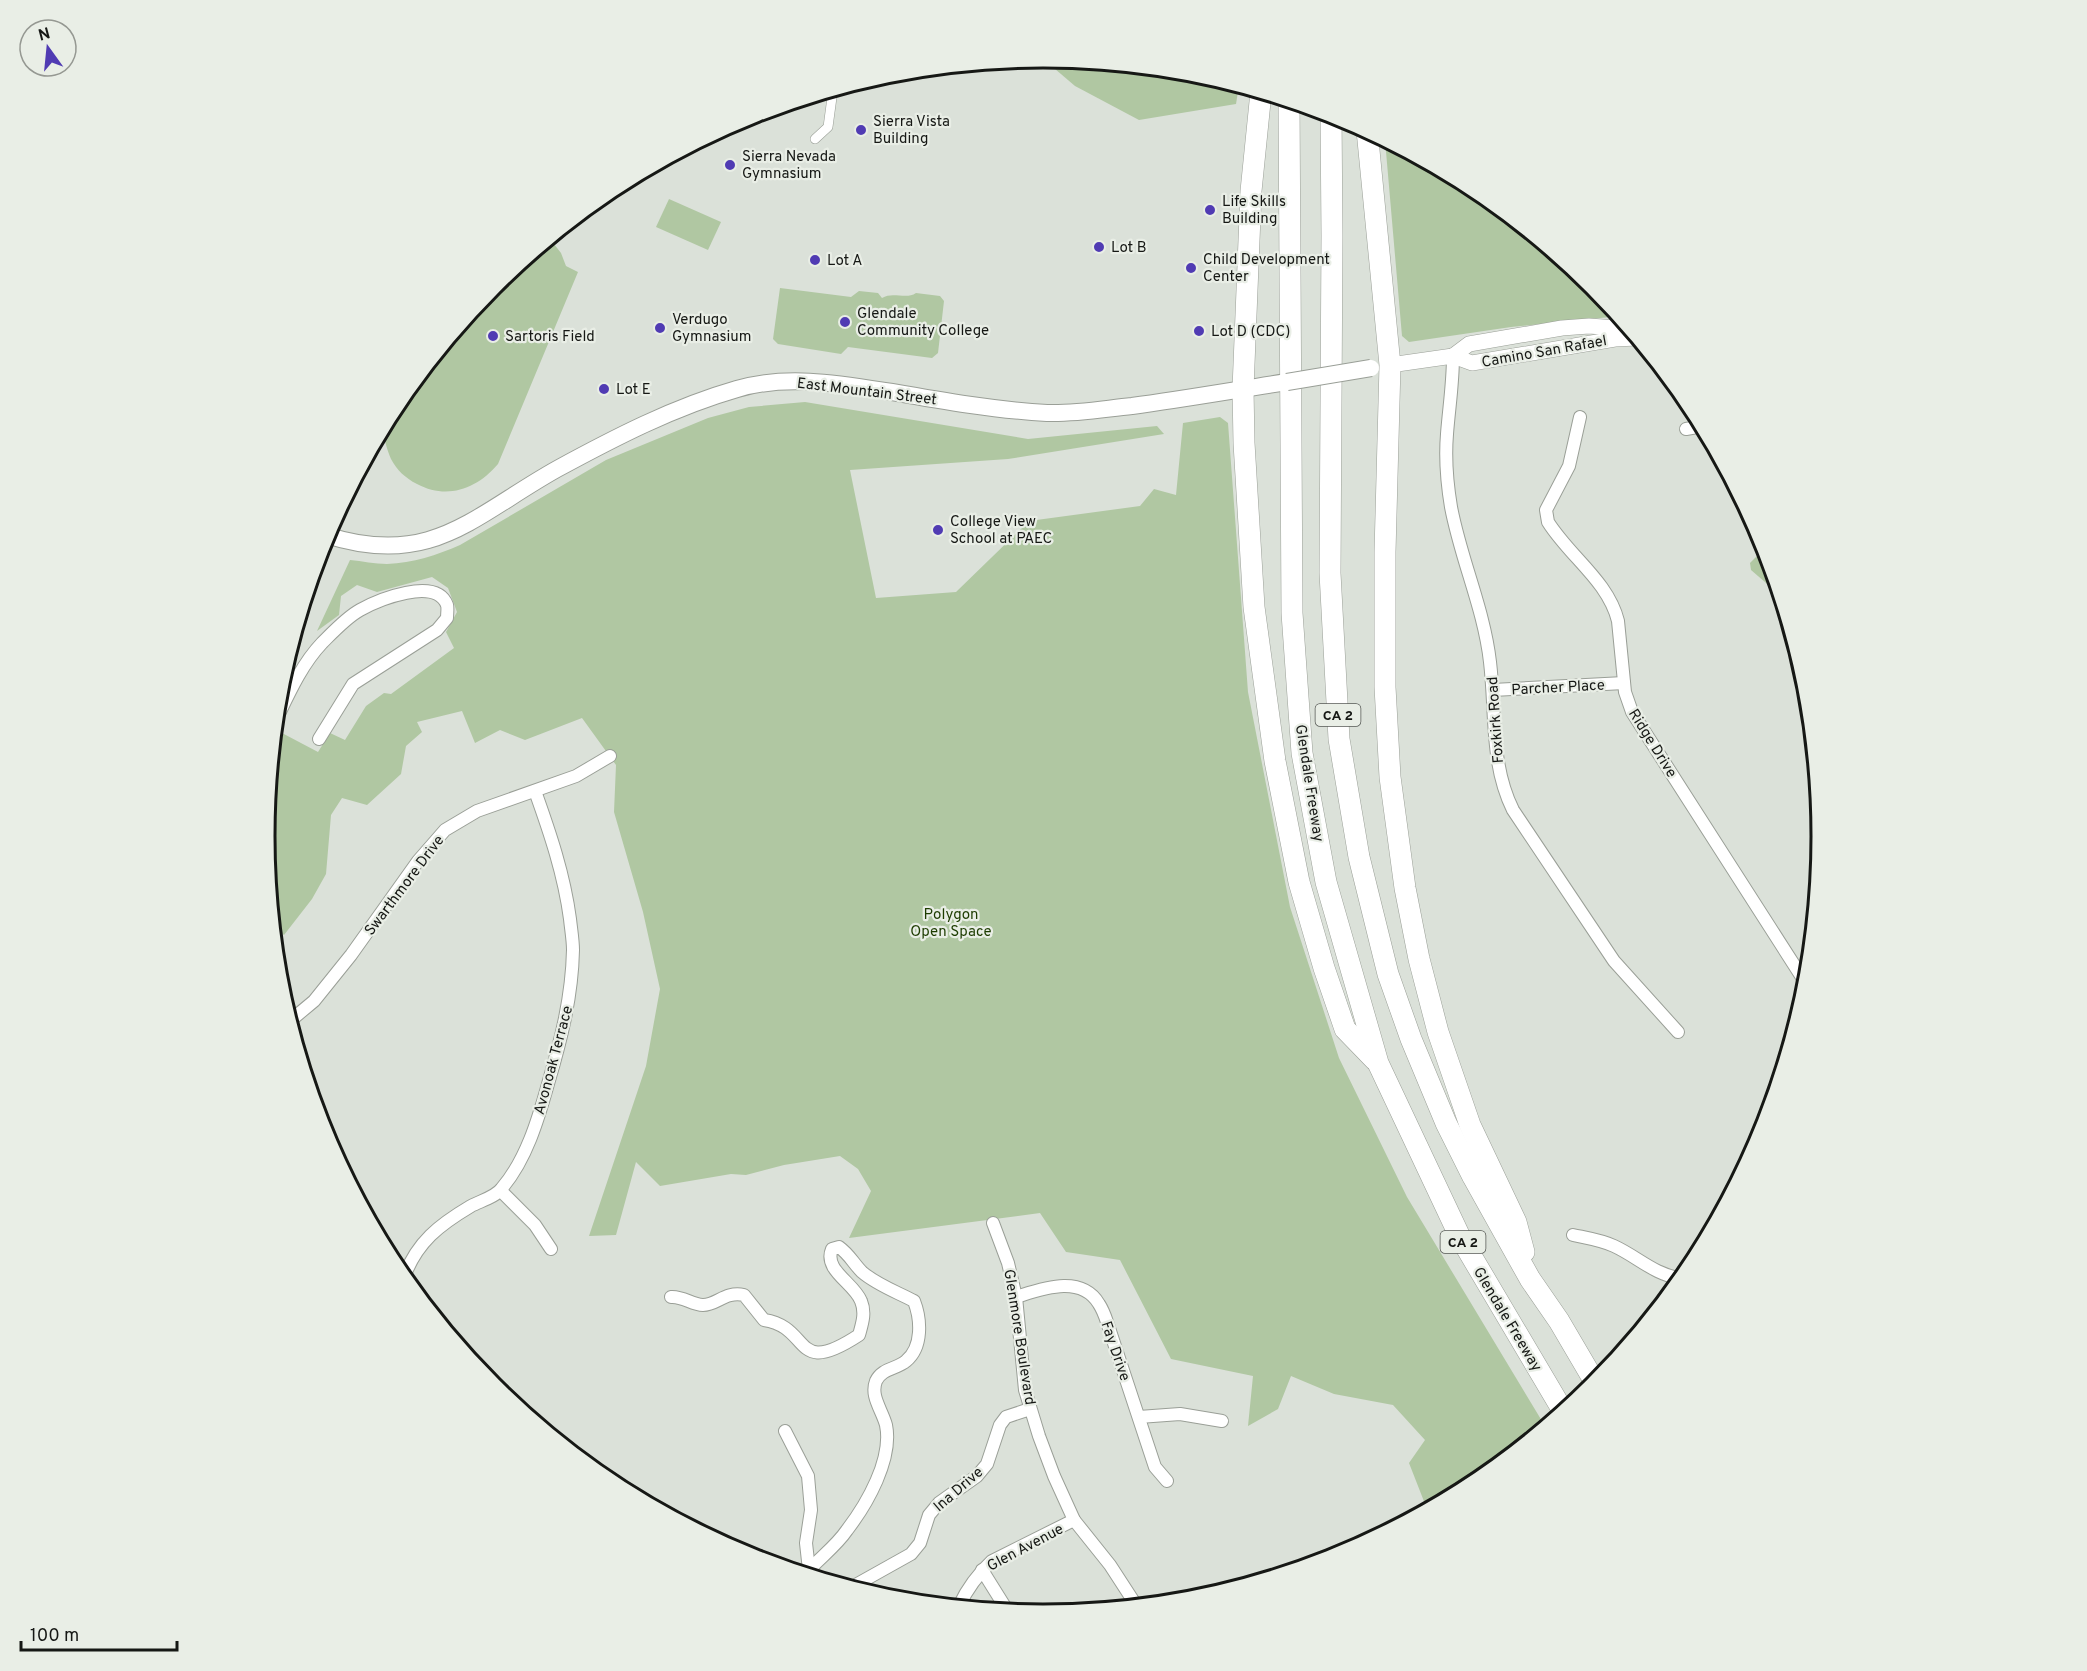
<svg xmlns="http://www.w3.org/2000/svg" width="2087" height="1671" font-family="Overpass,sans-serif">
<style>
.green{fill:#b0c7a2}
.lines{fill:none;stroke-linecap:round;stroke-linejoin:round}
.pedestrian-casing{stroke:#9a9f97;stroke-width:10}
.minor-casing{stroke:#9a9f97;stroke-width:14}
.tertiary-casing{stroke:#9a9f97;stroke-width:16}
.secondary-casing{stroke:#9a9f97;stroke-width:18}
.motorway-casing{stroke:#9a9f97;stroke-width:22}
.pedestrian{stroke:#fff;stroke-width:9}
.minor{stroke:#fff;stroke-width:12}
.tertiary{stroke:#fff;stroke-width:15}
.secondary{stroke:#fff;stroke-width:16}
.motorway{stroke:#fff;stroke-width:21}
.secondary-bridge-casing{stroke:#9a9f97;stroke-width:18;stroke-linecap:butt}
.secondary-bridge{stroke:#fff;stroke-width:16}
.poi-dot{fill:#503bb3;stroke:#e9eee6;stroke-width:2}
.labels{text-anchor:middle;stroke-width:4.5;stroke-linejoin:round;paint-order:stroke}
.shield{fill:#e9eee6;stroke:#555854;stroke-width:1.5}
.shield-label{font-size:14px;font-weight:bold;fill:#161815}
.poi-label{font-size:15px;fill:#161815;stroke:#e9eee6;text-anchor:start}
.street-label{font-size:15px;fill:#161815;stroke:#e9eee6}
.park-label{font-size:15px;fill:#1d3c00;stroke:#e9eee6}
.rim{fill:none;stroke:#161815;stroke-width:3}
</style>
<rect width="100%" height="100%" fill="#dbe1d9"/>
<g class="green">
<polygon points="1041,57 1196,72 1239,85 1236,104 1139,120 1075,86"/>
<polygon points="1385,140 1476,188 1594,285 1620,316 1511,327 1409,342 1402,336"/>
<polygon points="669,199 721,222 708,250 656,227"/>
<path d="M550,239L561,253L566,266L578,272L498,464C477,489 447,500 417,484C405,478 397,470 391,459C387,449 383,438 384,427C385,419 392,410 396,403L493,285Z"/>
<path d="M780,288L851,297L859,291L878,293L882,298C893,291 906,300 916,293L940,296L944,301L938,353L932,358L848,347L841,354L778,344L773,339Z"/>
<path d="M805,402L1028,439L1157,426L1164,434L1008,459L850,470L876,598L956,592L1029,521L1140,506L1154,489L1176,495L1183,423L1220,417L1228,423L1248,692L1290,907L1339,1058L1407,1197L1545,1426L1476,1483L1427,1509L1409,1463L1425,1440L1393,1405L1334,1394L1291,1376L1278,1409L1248,1426L1253,1376L1171,1359L1120,1260L1066,1252L1040,1213L849,1238L871,1191L858,1169L840,1156L784,1165L746,1175L731,1174L660,1186L636,1162L616,1235L589,1236L646,1066L660,989L643,912L614,812L616,765L582,718L525,740L500,730L475,743L462,711L417,722L422,732L406,746L401,774L367,805L342,798L331,815L326,874L312,899L284,935L274,926L265,835L272,799L273,752L282,733L318,752L330,733L345,740L366,706L384,693L391,694L454,648L446,632L457,612L448,588L432,577L377,592L357,585L341,596L339,615L317,631L350,560C362,561 375,564 387,564C413,563 437,555 460,545L606,460L708,418L749,407Z"/>
<polygon points="1766,547 1780,595 1751,570 1750,563"/>
</g>
<g class="lines">
<defs>
<polyline id="pedestrian" points="815,139 828,127 833,90"/>
<g id="minor">
<path d="M1453,356C1453,383 1449,408 1447,434C1445,458 1447,483 1451,507C1461,560 1484,609 1490,662C1496,712 1490,764 1513,810L1614,961L1678,1032"/>
<path d="M1580,417L1569,466L1546,510L1548,522C1570,557 1608,581 1618,621L1625,692L1632,712L1807,985"/>
<polyline points="1686,429 1703,426"/>
<polyline points="1493,690 1624,683"/>
<path d="M277,718C289,693 302,664 322,643C332,633 347,617 360,610C378,600 436,576 447,605C448,608 447,614 447,618L437,630L353,684L319,739"/>
<polyline points="290,1021 314,1001 351,955 418,861 445,830 477,811 576,776 610,756"/>
<polyline points="501,1191 535,1225 551,1249"/>
<polyline points="993,1223 1008,1263 1016,1297 1025,1390 1039,1436 1054,1476 1074,1520 1110,1565 1136,1605"/>
<path d="M1573,1235C1587,1238 1601,1240 1614,1246C1638,1257 1653,1274 1682,1279"/>
<path d="M404,1277C417,1242 439,1225 471,1206C480,1201 496,1197 502,1188C526,1160 538,1120 548,1084C561,1040 572,997 573,950C573,940 571,929 570,919C564,874 550,833 535,791"/>
<path d="M671,1297C683,1296 692,1305 703,1305C717,1305 725,1291 744,1295L764,1320C812,1327 792,1379 859,1335C862,1324 866,1313 861,1301C854,1283 823,1270 832,1249L839,1247C850,1255 853,1263 862,1272C877,1285 897,1292 914,1301C921,1319 923,1347 906,1361C897,1369 882,1368 876,1381C870,1396 882,1410 886,1425C893,1459 867,1504 847,1530C837,1545 821,1557 809,1570"/>
<path d="M1016,1297C1042,1289 1081,1274 1099,1304C1103,1310 1105,1316 1107,1322L1155,1467L1167,1481"/>
<polyline points="1139,1417 1180,1414 1222,1421"/>
<polyline points="785,1431 808,1476 811,1510 806,1543 809,1570 811,1574"/>
<polyline points="982,1570 1007,1610"/>
<polyline points="852,1587 911,1554 920,1543 929,1515 939,1503 977,1476 987,1464 1000,1425 1006,1417 1030,1409"/>
<path d="M959,1606C967,1589 978,1574 992,1561L1074,1520"/>
</g>
<g id="tertiary">
<polyline points="1453,356 1469,344 1562,328 1589,326 1630,329"/>
<polyline points="1390,365 1453,356 1472,363 1615,339 1637,338"/>
</g>
<path id="secondary" d="M326,535C431,569 473,516 557,469C614,438 674,407 737,389C787,374 841,384 892,392C943,401 995,410 1047,413C1076,414 1103,409 1132,406C1184,399 1235,390 1287,382"/>
<g id="motorway">
<polyline points="1261,92 1251,191 1243,389 1244,443 1254,607 1275,761 1299,882 1324,968 1345,1029 1375,1060"/>
<polyline points="1289,100 1292,613 1302,753 1326,882 1378,1063 1460,1237 1563,1411"/>
<polyline points="1331,113 1332,236 1330,573 1339,739 1359,857 1388,974 1411,1039 1446,1123 1473,1177 1530,1279 1559,1321 1596,1384"/>
<polyline points="1367,130 1390,365 1385,552 1385,687 1390,777 1405,888 1419,959 1438,1032 1470,1125 1516,1222 1524,1252"/>
</g>
</defs>
<use href="#pedestrian" class="pedestrian-casing"/>
<use href="#minor" class="minor-casing"/>
<use href="#tertiary" class="tertiary-casing"/>
<use href="#secondary" class="secondary-casing"/>
<use href="#motorway" class="motorway-casing"/>
<use href="#pedestrian" class="pedestrian"/>
<use href="#minor" class="minor"/>
<use href="#tertiary" class="tertiary"/>
<use href="#secondary" class="secondary"/>
<use href="#motorway" class="motorway"/>
<defs>
<polyline id="secondary-bridge" points="1287,382 1371,368"/>
</defs>
<use href="#secondary-bridge" class="secondary-bridge-casing"/>
<use href="#secondary-bridge" class="secondary-bridge"/>
</g>
<g class="poi-dot">
<circle cx="861" cy="130" r="6"/>
<circle cx="730" cy="165" r="6"/>
<circle cx="1210" cy="210" r="6"/>
<circle cx="1099" cy="247" r="6"/>
<circle cx="815" cy="260" r="6"/>
<circle cx="1191" cy="268" r="6"/>
<circle cx="845" cy="322" r="6"/>
<circle cx="660" cy="328" r="6"/>
<circle cx="1199" cy="331" r="6"/>
<circle cx="493" cy="336" r="6"/>
<circle cx="604" cy="389" r="6"/>
<circle cx="938" cy="530" r="6"/>
</g>
<g class="labels">
<g class="shield">
<rect x="1315.5" y="704" width="45" height="22" rx="4.5"/>
<rect x="1440.5" y="1231" width="45" height="22" rx="4.5"/>
</g>
<g class="shield-label">
<text x="1338" y="720">CA 2</text>
<text x="1463" y="1247">CA 2</text>
</g>
<g class="poi-label">
<text x="873" y="126">Sierra Vista<tspan x="873" dy="17">Building</tspan></text>
<text x="742" y="161">Sierra Nevada<tspan x="742" dy="17">Gymnasium</tspan></text>
<text x="1222" y="206">Life Skills<tspan x="1222" dy="17">Building</tspan></text>
<text x="1111" y="252">Lot B</text>
<text x="1203" y="264">Child Development<tspan x="1203" dy="17">Center</tspan></text>
<text x="827" y="265">Lot A</text>
<text x="857" y="318">Glendale<tspan x="857" dy="17">Community College</tspan></text>
<text x="672" y="324">Verdugo<tspan x="672" dy="17">Gymnasium</tspan></text>
<text x="1211" y="336">Lot D (CDC)</text>
<text x="505" y="341">Sartoris Field</text>
<text x="616" y="394">Lot E</text>
<text x="950" y="526">College View<tspan x="950" dy="17">School at PAEC</tspan></text>
</g>
<g class="street-label">
<text transform="translate(1544 351) rotate(-10)" y="5">Camino San Rafael</text>
<text transform="translate(867 391) rotate(7)" y="5">East Mountain Street</text>
<text transform="translate(1558 687) rotate(-3)" y="5">Parcher Place</text>
<text transform="translate(1495 720) rotate(-94)" y="5">Foxkirk Road</text>
<text transform="translate(1653 743) rotate(58)" y="5">Ridge Drive</text>
<text transform="translate(1310 783) rotate(81)" y="5">Glendale Freeway</text>
<text transform="translate(404 885) rotate(-53)" y="5">Swarthmore Drive</text>
<text transform="translate(553 1060) rotate(-75)" y="5">Avonoak Terrace</text>
<text transform="translate(1508 1319) rotate(59)" y="5">Glendale Freeway</text>
<text transform="translate(1020 1337) rotate(81)" y="5">Glenmore Boulevard</text>
<text transform="translate(1116 1351) rotate(71)" y="5">Fay Drive</text>
<text transform="translate(958 1489) rotate(-41)" y="5">Ina Drive</text>
<text transform="translate(1025 1547) rotate(-28)" y="5">Glen Avenue</text>
</g>
<g class="park-label">
<text x="951" y="919">Polygon<tspan x="951" dy="17">Open Space</tspan></text>
</g>
</g>
<path d="M0 0H2087V1671H0ZM275 836a768 768 0 1 1 1536 0a768 768 0 1 1-1536 0Z" fill="#e9eee6" fill-rule="evenodd"/>
<path class="rim" d="M275 836a768 768 0 1 1 1536 0a768 768 0 1 1-1536 0Z"/>
<g transform="translate(48 48) rotate(345)"><circle r="28" fill="#e9eee6" stroke="#959892" stroke-width="1.5"/>
<path d="M0-4.5L10 22L0 15L-10 22Z" fill="#503bb3"/>
<text y="-9" font-size="16" font-weight="bold" text-anchor="middle" fill="#161815">N</text>
</g>
<path d="M21 1641v9h156v-9" fill="none" stroke="#161815" stroke-width="3"/>
<text x="30" y="1641" font-size="18" fill="#161815" stroke="#e9eee6" stroke-width="4.5" paint-order="stroke">100 m</text>
</svg>
